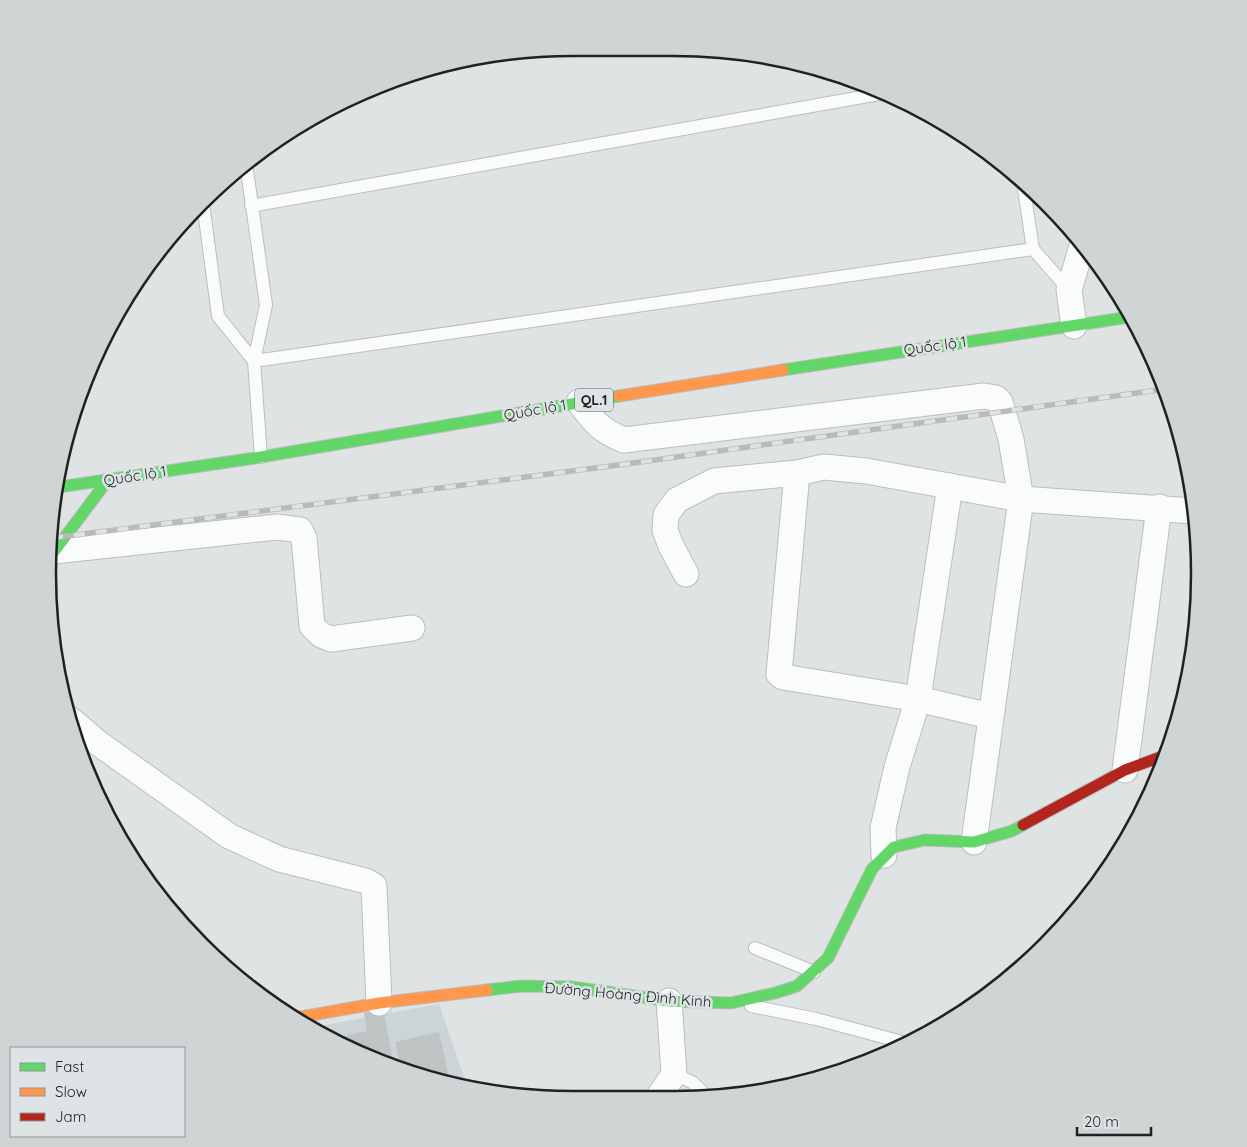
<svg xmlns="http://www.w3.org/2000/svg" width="1247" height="1147" font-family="Quicksand,sans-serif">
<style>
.built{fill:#cbd5d6}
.building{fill:#c0c3c4}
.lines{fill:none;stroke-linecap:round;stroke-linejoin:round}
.lane-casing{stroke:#bbbebf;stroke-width:14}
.street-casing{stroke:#bbbebf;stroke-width:27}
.fast-casing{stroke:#bbbebf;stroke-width:13}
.slow-casing{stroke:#bbbebf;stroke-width:13}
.jam-casing{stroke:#bbbebf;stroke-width:13}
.lane{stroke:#fafbfb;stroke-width:12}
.street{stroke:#fafbfb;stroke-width:25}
.fast{stroke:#63d668;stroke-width:11}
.slow{stroke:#ff974d;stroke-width:11}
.jam{stroke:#b3261e;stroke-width:11}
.rail-casing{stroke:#bababa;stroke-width:5.5}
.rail{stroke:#dee4e5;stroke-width:4;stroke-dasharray:11;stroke-linecap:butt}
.labels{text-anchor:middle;stroke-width:5;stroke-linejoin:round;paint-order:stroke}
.shield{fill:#dee4e5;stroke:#585c5c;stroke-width:1}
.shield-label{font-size:14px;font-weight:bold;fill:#1f2122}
.street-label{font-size:15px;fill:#1f2122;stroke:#dee4e5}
.rim{fill:none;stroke:#1f2122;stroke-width:2.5}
</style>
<rect width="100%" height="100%" fill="#dfe3e4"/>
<polygon class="built" points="439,1004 467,1086 405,1072 309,1028"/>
<g class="building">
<polygon points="383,1009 393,1060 382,1062 331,1039 367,1031 364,1013"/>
<polygon points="439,1032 450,1082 401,1070 395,1042"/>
</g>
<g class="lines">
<defs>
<g id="lane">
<polyline points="246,163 266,305 254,361 261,457"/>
<polyline points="1023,183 1033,249"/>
<polyline points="203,203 218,316 254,361"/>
<polyline points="251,206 885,93"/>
<polyline points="254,361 1033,249 1069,290"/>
<polyline points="755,948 814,972"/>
<polyline points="751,1006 816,1019 906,1043"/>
<polyline points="674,1074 692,1082 707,1096"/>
</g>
<g id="street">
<polyline points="1074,326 1069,290 1082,246"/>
<path d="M579,402C594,422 601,431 624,440L984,396L996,398L1000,402L1011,439L1021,499L974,842"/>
<polyline points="797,473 779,674 783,677 918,699 990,716"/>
<polyline points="54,551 277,527 300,530 304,538 312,626 321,635 331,639 412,628"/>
<polyline points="686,574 671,546 665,530 666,515 677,500 714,481 797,473 824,467 866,471 1021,499 1193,511"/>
<polyline points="71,720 98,743 229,836 279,859 366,881 374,886 379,1003"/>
<polyline points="1125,770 1159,507"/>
<polyline points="884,855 883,828 897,767 918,699 950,486"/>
<polyline points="657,1099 674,1074 669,1001"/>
</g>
<g id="fast">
<polyline points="783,370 1130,317"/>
<polyline points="59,487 255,458 619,396"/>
<polyline points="50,557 107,481"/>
<polyline points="487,990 522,986 572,987 669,1001 731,1003 775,993 797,986 828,958 872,869 894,847 925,840 974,842 1012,831 1023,825"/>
</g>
<g id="slow">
<polyline points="619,396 783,370"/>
<polyline points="295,1018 379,1003 487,990"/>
</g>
<polyline id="jam" points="1023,825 1125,770 1166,755"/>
</defs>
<use href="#lane" class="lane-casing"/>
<use href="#street" class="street-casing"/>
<use href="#fast" class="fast-casing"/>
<use href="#slow" class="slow-casing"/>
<use href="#jam" class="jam-casing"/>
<use href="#lane" class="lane"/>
<use href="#street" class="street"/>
<use href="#fast" class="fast"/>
<use href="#slow" class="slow"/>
<use href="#jam" class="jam"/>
<defs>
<polyline id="rail" points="52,538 626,464 1165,389"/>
</defs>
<use href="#rail" class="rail-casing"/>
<use href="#rail" class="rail"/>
</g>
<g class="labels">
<rect class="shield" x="575" y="388.5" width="38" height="23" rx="4"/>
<g class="shield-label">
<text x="594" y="405">QL.1</text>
</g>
<g class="street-label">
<text transform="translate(935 346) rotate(-8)" y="5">Quốc lộ 1</text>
<text transform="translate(535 410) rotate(-10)" y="5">Quốc lộ 1</text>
<text transform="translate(135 476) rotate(-9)" y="5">Quốc lộ 1</text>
<text transform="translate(628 995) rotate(5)" y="5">Đường Hoàng Đình Kinh</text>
</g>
</g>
<path d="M0 0H1247V1147H0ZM573 56H674A517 517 0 0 1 1191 573V574A517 517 0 0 1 674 1091H573A517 517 0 0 1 56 574V573A517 517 0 0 1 573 56Z" fill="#cfd4d5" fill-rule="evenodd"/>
<path class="rim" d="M573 56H674A517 517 0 0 1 1191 573V574A517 517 0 0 1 674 1091H573A517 517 0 0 1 56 574V573A517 517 0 0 1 573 56Z"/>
<rect x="10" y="1047" width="175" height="90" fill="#dee4e5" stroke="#929697"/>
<rect x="20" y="1063" width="25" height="8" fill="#63d668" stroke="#929697"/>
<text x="55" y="1072" font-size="15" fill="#1f2122">Fast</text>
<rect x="20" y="1088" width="25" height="8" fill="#ff974d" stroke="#929697"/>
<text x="55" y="1097" font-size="15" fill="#1f2122">Slow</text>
<rect x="20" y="1113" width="25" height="8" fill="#b3261e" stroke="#929697"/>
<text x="55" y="1122" font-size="15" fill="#1f2122">Jam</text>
<path d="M1077 1127v8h74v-8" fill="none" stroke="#1f2122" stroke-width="2.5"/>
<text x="1084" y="1127" font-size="15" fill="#1f2122" stroke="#dee4e5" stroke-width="4" paint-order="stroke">20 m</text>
</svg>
